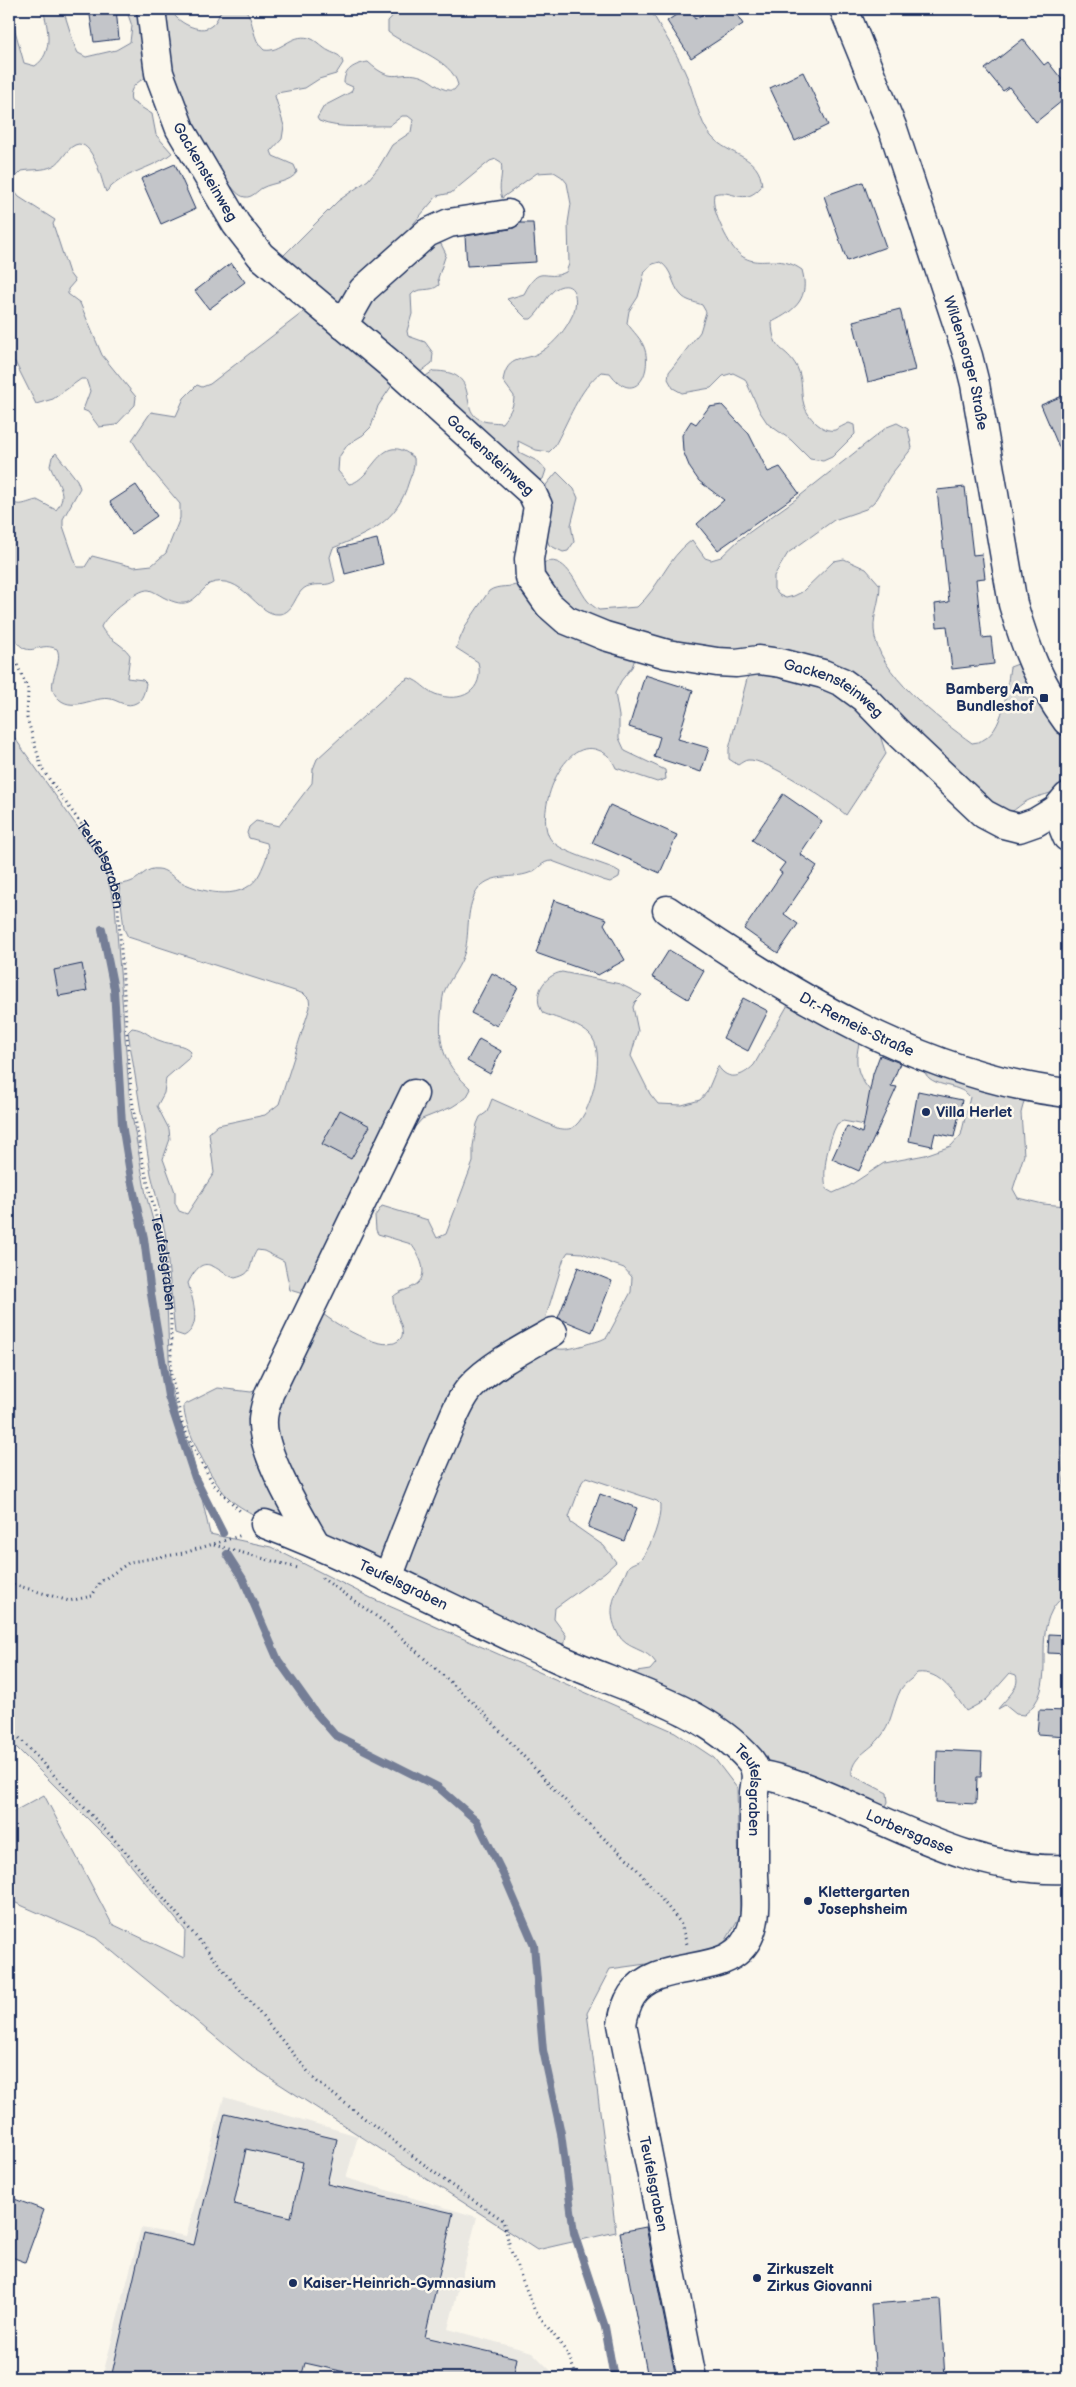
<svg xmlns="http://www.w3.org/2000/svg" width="1076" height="2387" font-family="'Balsamiq Sans',sans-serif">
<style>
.built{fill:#eae8e2}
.green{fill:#dadad7;stroke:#7a849a;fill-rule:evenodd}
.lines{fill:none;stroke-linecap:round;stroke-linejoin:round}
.stream{stroke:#747e96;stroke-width:8}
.building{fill:#c3c5c9;stroke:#1b2f5e;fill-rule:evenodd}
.minor-casing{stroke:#1b2f5e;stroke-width:31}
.path{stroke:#1b2f5e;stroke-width:3;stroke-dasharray:1 4;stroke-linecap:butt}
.minor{stroke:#fbf7ec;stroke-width:28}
.poi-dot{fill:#1b2f5e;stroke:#fbf7ec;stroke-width:2}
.labels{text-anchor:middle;stroke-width:5;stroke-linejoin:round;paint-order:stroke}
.street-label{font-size:15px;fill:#1b2f5e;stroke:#fbf7ec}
.poi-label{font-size:15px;font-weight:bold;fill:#1b2f5e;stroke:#fbf7ec;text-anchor:start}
</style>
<rect width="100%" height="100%" fill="#fbf7ec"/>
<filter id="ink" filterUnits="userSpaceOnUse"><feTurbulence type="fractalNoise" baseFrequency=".02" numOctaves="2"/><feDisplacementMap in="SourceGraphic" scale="10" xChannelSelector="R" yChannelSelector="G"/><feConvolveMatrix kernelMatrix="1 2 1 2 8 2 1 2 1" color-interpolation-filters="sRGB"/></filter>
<g filter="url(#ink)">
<polygon class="built" points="224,2097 358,2136 346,2178 477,2217 448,2329 532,2352 558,2378 102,2378 141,2228 186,2236"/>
<g class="green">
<path d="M43,9H63L75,47L78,53L86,57L116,50L130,42L132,26L126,9H171C174,21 200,35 211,26C217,22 219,14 222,9H245C255,21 251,39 264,50C281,53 291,33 309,38C317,40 322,48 329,51C336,55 341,54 343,63L336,74L319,79L305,88L277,93L275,96L284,126L282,139L271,151L273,156L294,165L297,172C290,183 273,182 262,188C257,191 252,198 245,197C238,196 234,189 230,185H224L150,76C138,81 128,87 131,101L152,114L156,135L172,153C151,170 124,171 106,192C102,183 93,137 75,145C66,149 62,162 53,166C43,171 33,169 22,171L14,179L15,192L19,197L55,220L53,224L69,273L75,281L68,289V294L80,303L102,355L136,397L135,405L116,425L99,427L88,412L83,410L90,391L86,379H81L53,399L36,404L15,362L9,357V23L14,27L24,63L35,66C54,53 48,28 43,9Z"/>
<path d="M399,9H650C663,32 678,55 688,79C695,97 699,121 711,136C729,157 760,154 762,186C743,208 733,188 714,194C712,205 717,217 722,228C748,285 768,246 802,270C810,298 796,310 772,322C773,354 785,345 797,367C804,382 800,392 804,405C807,416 822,433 835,430C839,428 844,425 849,423L854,425L855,434L832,457L823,461L810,459L791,440L768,424L760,412L745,379L733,373L723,376L711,388L682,393L673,388L668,379L669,372L700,332L706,312L702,305C695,302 686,301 681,295C671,284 673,270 660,262L653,264L645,271L638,297L629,311L627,323C633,332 642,339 645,350C652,376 633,405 610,373L601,372C579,389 568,422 554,447L549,452L536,450L518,441L519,452L539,462L546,470L543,479L537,481L423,382L426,376L433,371C482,371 458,408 479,419C485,423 495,422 502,423C509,414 514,407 514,396L503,381C507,353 525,363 542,351C555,343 566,329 572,316C578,305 578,280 559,287C547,292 542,311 531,319H527L507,299L524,294C541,261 544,283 566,272L569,264L568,223L571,204L567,183L562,177L554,172L537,173L502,198C497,186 504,175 501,162L496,159L490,161L451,193L437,196L403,236L441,244L446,254L438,278L439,285C431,293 418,286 411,295L412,314L407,331L408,336L425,342L433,353L432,363L419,373L281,258L338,201L368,180L379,167L392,145L411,132L413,120L408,116H402L389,126C367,125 340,130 319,121L317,118L324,106L351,92L353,87L344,83C344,69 355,64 368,62C395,87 399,68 423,77C435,82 441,92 454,90L458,85C452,58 406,47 388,32V21Z"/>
<path d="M306,310L395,381L378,406L371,427L363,435L348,444L339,457L338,471L349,484C374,480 380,428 414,458C415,467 412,473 409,481C397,523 369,533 333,548L330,557L335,581C327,587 318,583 309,586C294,590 296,613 279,614C256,616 243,571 209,584C192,601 188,610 163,597C158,594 153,591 149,590C138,588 104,617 101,627C107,639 122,643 130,655L127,678L143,680L146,683C145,690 143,700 136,703C127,708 119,701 111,699C94,695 71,715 56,696C45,682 64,664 57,649C35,639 30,666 9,631V499C18,509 26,502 37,500L56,510C70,494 56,482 50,466L52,457L56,453L77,480L80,488L63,519V526L77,567H85L92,556L134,567L152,565L166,553L180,518V504L149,467L132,440L151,412L176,416L184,398L197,385L202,387L210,384Z"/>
<path d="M897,423L908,429L912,448L890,476L874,502L866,509L834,520L788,553L774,576V589L779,595L786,598L794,596L802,592L834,561L844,559L866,569L880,585C880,601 873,615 874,630C876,673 940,720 972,743C1004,741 1006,692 1010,667L1018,664L1023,665L1067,727V779C1059,795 1044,793 1029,800C1020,804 1014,812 1005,815L878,729L886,754L846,815C831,802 766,758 748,760C745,760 741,763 738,765L729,759V749L748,675L639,648L632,667L621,681L615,693L619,716V738L625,751L665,770L666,779L657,782L616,768C612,759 607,753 598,750C561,736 532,819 552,841C563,853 599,862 615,869L620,872L619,877L610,882L603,880L552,861C541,861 539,870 529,873C513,879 492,873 479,888C465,906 470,931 465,951C461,966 450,978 444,992C442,999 442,1008 441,1015C438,1049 446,1066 471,1089L466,1098L452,1107L422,1119L415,1127L400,1158L303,1294L290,1290L284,1261L264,1251L257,1250C247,1265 256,1273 235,1278C214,1271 205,1249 188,1283C192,1298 203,1326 184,1336L175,1333L165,1232L151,1174L128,1032L132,1028C145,1029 150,1038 161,1041C170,1045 184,1043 191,1052L188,1059L166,1078L164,1093L157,1106L169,1129L170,1139L163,1159L175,1192V1203L179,1211L187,1214L214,1173L209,1133L218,1125L265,1115L279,1104L310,1007L309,999L304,994L128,937L124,929L119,884C123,884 127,883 130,882C140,879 146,867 158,869C166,869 173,878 181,882C205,894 246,902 260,873C264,864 270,853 267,843L249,838L247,833L249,827L256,821L279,826L312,783L313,769L317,759L400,683L409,678C420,681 425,690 435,694C461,704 485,691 478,662L456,648L466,625L489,591C499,584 510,589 521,583C529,578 533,569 541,564C566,551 576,586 587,600C590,604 594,607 599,610L637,607C660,587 666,559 692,540L705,558L711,560L721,557L740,539L796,499L887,427Z"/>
<polygon points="557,472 574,489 578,498 571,525 574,542 568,551 563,552 549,545 546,536 545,491 546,485"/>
<polygon points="9,730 103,863 115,905 130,1104 146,1195 157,1235 167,1302 170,1383 179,1419 190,1446 210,1534 271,1547 371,1598 675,1732 714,1758 737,1788 740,1916 718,1954 610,1969 587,2013 616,2232 537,2250 247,2063 96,1938 9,1900 9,1814 44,1795 112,1924 184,1958 185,1930 114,1845 9,1740"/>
<path d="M562,972L620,984L642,995L635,1002L633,1007L638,1031L631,1056L650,1094L658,1104L682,1105L700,1100L707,1092L718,1066C728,1082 742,1077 754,1065L789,1003L862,1033C852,1064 856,1078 880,1101L864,1125L843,1121L837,1124C828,1141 822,1170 826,1189L833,1193L849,1186L884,1163L925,1155L951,1146L961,1135L970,1097C958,1081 926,1090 923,1066L1025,1098L1021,1113L1024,1155L1013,1189L1018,1198L1043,1204L1067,1206V1426C1058,1454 1063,1478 1067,1506C1071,1531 1067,1566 1067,1592C1062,1598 1055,1604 1052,1610C1033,1645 1059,1688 1024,1715L1016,1714L1005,1705L998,1709C1005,1699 1021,1688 1016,1675L1010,1673L986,1700L966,1711C954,1694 941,1670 917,1673C912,1680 905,1682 901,1689C892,1706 892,1725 879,1739C870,1750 850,1758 852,1775L887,1793L888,1802L885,1808L782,1773L630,1673L650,1670L656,1663C647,1648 626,1650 618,1634C606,1610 614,1597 624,1576C626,1574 627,1568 629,1566C633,1562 638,1563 642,1558C652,1544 661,1521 660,1504L657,1501L586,1477L582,1482L569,1517L571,1523L604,1546L616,1562L605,1572L555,1608L554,1619L566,1635L564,1648L406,1573L405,1563L414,1522L495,1361L386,1562L256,1516C246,1510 235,1505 227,1496C212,1481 182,1426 184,1405L218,1388L251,1392L257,1390L317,1309C329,1321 388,1358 401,1338C407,1329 392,1310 393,1297C400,1290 406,1291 414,1286C431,1276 420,1256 411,1244L378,1234L376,1230L375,1216L382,1206L428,1220L437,1238L446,1234L473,1162V1146L477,1124L480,1117L487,1112L492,1099L557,1128C562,1129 567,1130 572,1128C591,1118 605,1057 593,1039C585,1025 557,1019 543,1013C531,996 544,975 562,972ZM568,1252L582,1253L624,1268L632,1277L631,1292L607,1337C599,1342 592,1342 584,1345C566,1350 554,1353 539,1339L564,1258Z"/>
</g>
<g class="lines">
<g class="stream">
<polyline points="102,929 114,989 122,1124 131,1179 144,1238 151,1294 168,1396 195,1478 223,1533"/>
<polyline points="227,1554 243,1579 278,1660 315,1712 335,1735 438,1787 477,1821 505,1878 534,1945 543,2050 561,2133 574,2233 605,2327 614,2378"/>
</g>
</g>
<g class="building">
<polygon points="89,9 116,9 119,39 94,42"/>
<polygon points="685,9 688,9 695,19 711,9 733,9 743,24 691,58 667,21"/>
<polygon points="1023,39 1044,65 1048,62 1067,86 1067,97 1036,122 1009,87 1003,91 985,69"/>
<polygon points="803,72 828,125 795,141 770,88"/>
<polygon points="175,164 195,209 161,224 141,179"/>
<polygon points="863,182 886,247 847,261 824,196"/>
<polygon points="520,223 533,223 536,262 467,266 465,236 510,229"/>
<polygon points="231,263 245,282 209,309 195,291"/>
<polygon points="900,309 915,370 868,382 853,321"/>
<polygon points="1067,394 1067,466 1041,405"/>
<polygon points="722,405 749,434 768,472 780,467 799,493 718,550 697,524 724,500 699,481 690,468 683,451 682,435 691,421 696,424 709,407"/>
<polygon points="136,485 157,516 131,534 110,502"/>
<polygon points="965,487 973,555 982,554 985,578 976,579 982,638 991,637 994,664 952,669 947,626 937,627 935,604 949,602 937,490"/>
<polygon points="377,539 383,564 345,574 339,548"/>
<polygon points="645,675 693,690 678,739 709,748 701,772 654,757 660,737 629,727"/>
<polygon points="783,794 822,821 800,854 817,866 784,914 798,924 778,953 744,929 782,873 779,871 785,863 752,840"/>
<polygon points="610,805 677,835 660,873 592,843"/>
<polygon points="554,900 607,919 604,924 625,960 598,975 536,953"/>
<polygon points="669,950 704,971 688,999 652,977"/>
<polygon points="82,964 87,991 59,996 54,970"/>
<polygon points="492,973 518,987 497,1026 471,1013"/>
<polygon points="743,998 768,1011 748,1051 723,1038"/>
<polygon points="479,1039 501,1051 490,1074 467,1061"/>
<polygon points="880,1055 900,1063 891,1086 897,1087 859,1171 832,1159 847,1126 862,1133 873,1074"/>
<polygon points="918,1091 962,1100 954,1137 935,1133 932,1146 909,1141"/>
<polygon points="340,1110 370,1126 351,1159 322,1144"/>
<polygon points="578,1267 612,1281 592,1332 558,1318"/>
<polygon points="600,1494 637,1508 624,1541 588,1527"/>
<polygon points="1049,1634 1067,1635 1067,1654 1048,1653"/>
<polygon points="1039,1710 1067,1711 1067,1736 1037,1734"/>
<polygon points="937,1750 982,1752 981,1777 977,1777 976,1804 936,1802"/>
<path d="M225,2113L337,2139L327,2184L453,2213L425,2337L517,2358L513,2378H372L305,2363L301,2378H111L144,2233L194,2245ZM246,2149L303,2162L291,2217L234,2204Z"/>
<polygon points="9,2197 44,2210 25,2262 9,2256"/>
<polygon points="646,2227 676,2378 648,2378 620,2232"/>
<polygon points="940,2299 945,2378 876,2378 871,2304"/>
</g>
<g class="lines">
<defs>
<g id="minor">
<path id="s2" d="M151,9L159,73L180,129L236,224L261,256L389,363L532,493L538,506L529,559L530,578L549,605L566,620L605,636L667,654L717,662L736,663L759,660L781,663L823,674L842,682L864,698L896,731L984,814L1003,824L1019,828L1036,822L1056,810L1067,797"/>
<path id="s3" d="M844,9L893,129L968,356L975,384L1013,604C1026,649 1039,683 1067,721"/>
<polyline points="343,325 363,290 427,233 449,223 508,214"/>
<polyline points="1056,810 1067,837"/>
<path id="s4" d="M667,910C786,992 920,1076 1067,1093"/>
<path id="s5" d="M265,1524C365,1562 459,1614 557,1658C620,1687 703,1706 750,1760C758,1770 756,1780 754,1792C754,1820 754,1848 754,1875C755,1893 757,1912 752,1928C736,1984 660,1953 632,1995C626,2004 624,2013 622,2024L692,2378"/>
<path d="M315,1543C299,1515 261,1452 263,1420C263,1412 267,1402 269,1394L414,1094"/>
<path d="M388,1578C405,1531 424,1484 444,1439C452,1422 458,1402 470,1388C489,1366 528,1346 553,1332"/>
<path id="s6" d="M757,1774C792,1780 822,1794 854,1808C921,1838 991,1873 1067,1869"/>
</g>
</defs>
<use href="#minor" class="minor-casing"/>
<g class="path">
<path id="s1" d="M9,647L28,689L27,718L42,769L106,859L117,893L131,1093L141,1155L162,1241L169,1290L171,1322V1375L182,1423L191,1444L214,1485L242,1513"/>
<polyline points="214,1545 298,1568"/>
<polyline points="322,1578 383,1621 479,1708 550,1785 591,1827 631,1862 680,1922 687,1944"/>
<polyline points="9,1583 69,1601 92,1596 100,1582 130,1562 184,1553 242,1535"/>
<polyline points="9,1727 123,1849 315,2080 448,2183 503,2220 511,2251 534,2309 568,2354 577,2378"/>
</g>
<use href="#minor" class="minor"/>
</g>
</g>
<g class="poi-dot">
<rect x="1039" y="693" width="10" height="10" rx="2.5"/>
<circle cx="926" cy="1112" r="5"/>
<circle cx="808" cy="1901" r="5"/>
<circle cx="757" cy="2278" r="5"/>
<circle cx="293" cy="2283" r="5"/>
</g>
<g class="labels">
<g class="street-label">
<text dy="5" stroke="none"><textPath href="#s2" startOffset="174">Gackensteinweg</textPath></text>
<text dy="5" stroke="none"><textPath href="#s3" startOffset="375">Wildensorger Straße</textPath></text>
<text dy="5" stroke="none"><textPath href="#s2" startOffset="579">Gackensteinweg</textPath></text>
<text dy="5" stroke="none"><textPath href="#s2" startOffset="1059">Gackensteinweg</textPath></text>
<text dy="5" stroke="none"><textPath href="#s1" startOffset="242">Teufelsgraben</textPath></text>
<text dy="5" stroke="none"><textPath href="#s4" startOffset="222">Dr.-Remeis-Straße</textPath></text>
<text dy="5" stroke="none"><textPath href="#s1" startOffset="648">Teufelsgraben</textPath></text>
<text dy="5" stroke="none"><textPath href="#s5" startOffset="151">Teufelsgraben</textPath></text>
<text dy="5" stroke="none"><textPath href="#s5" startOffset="571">Teufelsgraben</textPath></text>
<text dy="5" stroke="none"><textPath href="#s6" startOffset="164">Lorbersgasse</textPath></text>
<text dy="5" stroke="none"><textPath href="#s5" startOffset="1050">Teufelsgraben</textPath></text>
</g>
<g class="poi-label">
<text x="1034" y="694" text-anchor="end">Bamberg Am<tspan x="1034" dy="17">Bundleshof</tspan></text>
<text x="936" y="1117">Villa Herlet</text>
<text x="818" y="1897">Klettergarten<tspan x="818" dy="17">Josephsheim</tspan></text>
<text x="767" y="2274">Zirkuszelt<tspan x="767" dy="17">Zirkus Giovanni</tspan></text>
<text x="303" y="2288">Kaiser-Heinrich-Gymnasium</text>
</g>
</g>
<rect width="1076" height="2387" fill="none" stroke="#fbf7ec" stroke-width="30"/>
<rect x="15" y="15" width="1046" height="2357" fill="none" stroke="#1b2f5e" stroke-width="2" filter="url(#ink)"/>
</svg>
